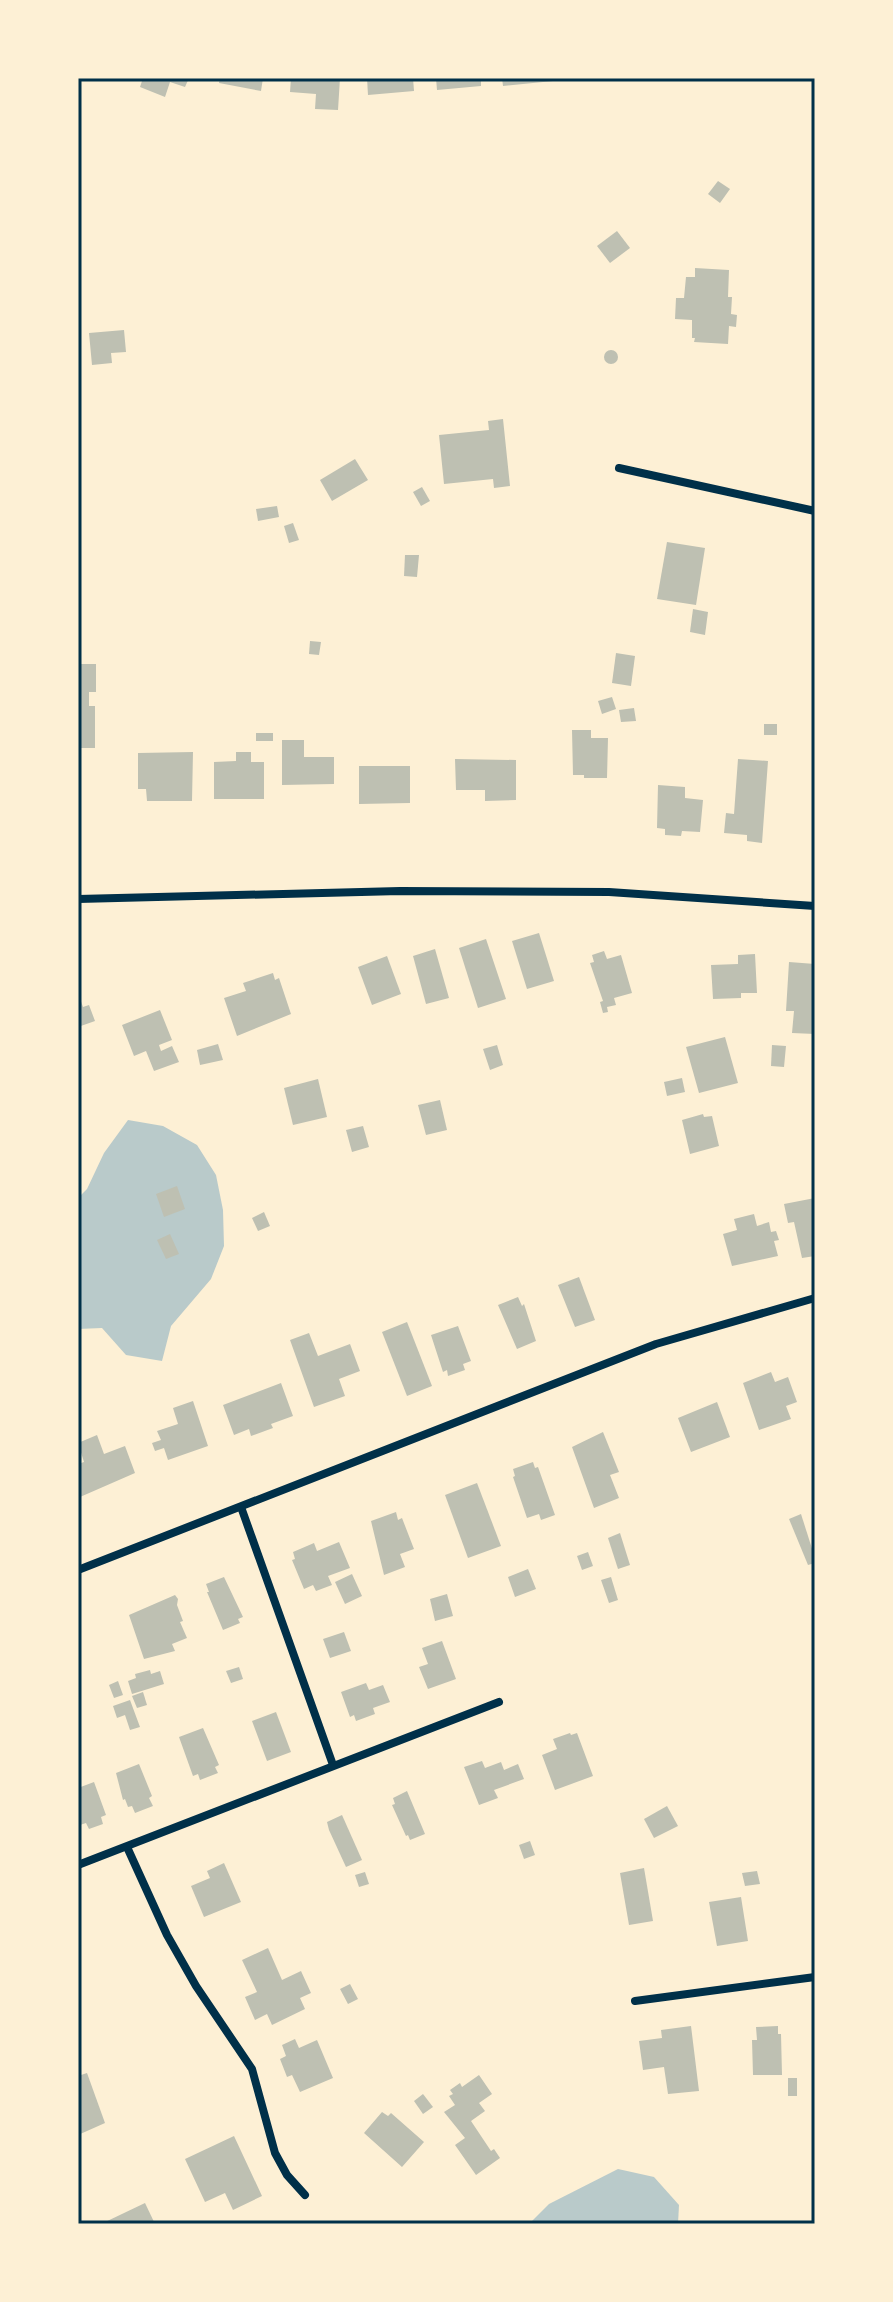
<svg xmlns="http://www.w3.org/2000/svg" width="893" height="2302" font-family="'Open Sans',sans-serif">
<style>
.green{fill:#b9caca}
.building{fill:#bec0b2}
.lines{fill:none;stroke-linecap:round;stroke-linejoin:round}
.minor{stroke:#003049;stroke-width:8}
.neatline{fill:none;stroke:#003049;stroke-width:3}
</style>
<rect width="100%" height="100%" fill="#fdf0d5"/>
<g class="green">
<polygon points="128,1120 163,1126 197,1145 216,1175 223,1210 224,1246 211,1279 171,1326 162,1361 126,1355 102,1328 78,1329 78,1198 87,1189 104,1153"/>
<polygon points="618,2169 654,2177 679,2205 678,2224 529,2224 549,2204"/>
</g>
<g class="building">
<polygon points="143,78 189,78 185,87 170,82 165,97 140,87"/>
<polygon points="220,78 263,78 261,91 219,83"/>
<polygon points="291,78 340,78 338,110 315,109 316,94 290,92"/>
<polygon points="367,78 413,78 414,91 368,95"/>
<polygon points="436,78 481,78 481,86 437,90"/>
<polygon points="502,78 553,78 553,81 503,86"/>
<polygon points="718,181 730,189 720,203 708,194"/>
<polygon points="617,231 630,248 610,263 597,246"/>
<polygon points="695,268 729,270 728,297 732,297 731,314 737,315 736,327 729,326 728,344 694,342 695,338 692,338 692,320 675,319 676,298 684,298 686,277 695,277"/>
<polygon points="124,330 126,352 111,353 112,363 92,365 89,333"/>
<circle cx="611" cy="357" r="7"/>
<polygon points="503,419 510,486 494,488 493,479 444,484 439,435 489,430 488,421"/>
<polygon points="355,459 368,480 332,501 320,480"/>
<polygon points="422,487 430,501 421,506 413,492"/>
<polygon points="277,506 279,517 258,521 256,509"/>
<polygon points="293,523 299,540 289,543 284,526"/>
<polygon points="667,542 705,548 696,605 657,599"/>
<polygon points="405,555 419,555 417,577 404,576"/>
<polygon points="693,609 708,612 705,635 690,632"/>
<polygon points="310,641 321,642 319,655 309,654"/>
<polygon points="616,653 635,656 631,686 612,683"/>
<polygon points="78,664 96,664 96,692 89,692 89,706 95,706 95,748 78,748"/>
<polygon points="612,697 616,709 602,714 598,701"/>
<polygon points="634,708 636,721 621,722 619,710"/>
<rect x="764" y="724" width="13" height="11"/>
<polygon points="572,730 591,730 591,738 608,738 607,778 584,778 584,775 573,775"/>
<rect x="256" y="733" width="17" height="8"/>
<polygon points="282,740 304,740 304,757 334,757 334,784 282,785"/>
<polygon points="193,752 192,801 147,801 146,789 138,789 138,753"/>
<polygon points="236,752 251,752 251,762 264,762 264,799 214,799 214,762 236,761"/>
<polygon points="455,759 516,760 516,800 485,801 485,790 456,790"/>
<polygon points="738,759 768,761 762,843 747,841 747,835 724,833 726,813 734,814"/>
<polygon points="359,766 410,766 410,803 359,804"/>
<polygon points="658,785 685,787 685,798 703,800 700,832 682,831 681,836 665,835 665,829 657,828"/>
<polygon points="539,933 554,981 527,989 512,941"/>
<polygon points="486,939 506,999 478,1008 459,948"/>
<polygon points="435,949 449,998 426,1004 413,956"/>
<polygon points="604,951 607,959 621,955 632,993 614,998 616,1005 607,1007 608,1012 603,1013 600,1002 603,1001 590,963 594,962 592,955"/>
<polygon points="755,954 757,993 741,993 741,998 713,999 711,965 738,964 738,955"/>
<polygon points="387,956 401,994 372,1005 358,967"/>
<polygon points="789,962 815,964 815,1034 792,1033 794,1011 786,1011"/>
<polygon points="273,973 275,980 279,978 291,1014 237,1036 224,998 246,991 243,983"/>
<polygon points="78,993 83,1007 89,1005 95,1021 78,1027"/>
<polygon points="160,1010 172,1040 159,1045 161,1051 172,1046 179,1062 154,1071 146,1051 134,1056 122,1025"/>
<polygon points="725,1037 738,1083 699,1093 686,1047"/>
<polygon points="218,1044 223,1060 200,1065 197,1050"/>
<polygon points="497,1045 503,1065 490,1070 483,1049"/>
<polygon points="772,1045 786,1046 784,1067 771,1066"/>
<polygon points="682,1078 685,1092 667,1096 664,1082"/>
<polygon points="318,1079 327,1117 293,1125 284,1088"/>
<polygon points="440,1100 447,1130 426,1135 418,1105"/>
<polygon points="703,1114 704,1117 712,1116 719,1146 690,1154 682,1120"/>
<polygon points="363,1126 369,1147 352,1152 346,1130"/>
<polygon points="177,1186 185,1209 164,1217 156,1194"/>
<polygon points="815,1198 815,1256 802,1258 794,1222 788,1223 784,1204"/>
<polygon points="264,1212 270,1226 258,1231 252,1218"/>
<polygon points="754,1214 757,1226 769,1222 771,1232 776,1231 779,1240 774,1241 778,1256 732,1266 723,1234 737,1230 734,1219"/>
<polygon points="170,1234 179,1254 166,1259 157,1240"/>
<polygon points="579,1277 595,1320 575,1327 558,1285"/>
<polygon points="518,1297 522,1306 524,1304 536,1341 517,1349 498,1305"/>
<polygon points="407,1322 432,1386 407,1396 382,1332"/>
<polygon points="458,1326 471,1361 463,1364 465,1370 448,1376 447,1370 443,1372 431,1335"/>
<polygon points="309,1333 318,1356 350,1344 360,1371 339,1379 345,1396 314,1407 290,1340"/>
<polygon points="771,1372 775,1382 788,1377 797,1402 786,1406 791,1419 759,1430 743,1383"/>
<polygon points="281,1383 293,1416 271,1424 273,1428 251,1436 249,1429 234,1435 223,1405"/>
<polygon points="193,1401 208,1446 168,1460 164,1448 155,1451 152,1443 161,1440 157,1431 178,1424 173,1408"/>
<polygon points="717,1402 730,1437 691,1452 678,1418"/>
<polygon points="603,1432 619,1472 610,1475 619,1498 594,1508 572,1447"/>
<polygon points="97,1435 104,1454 125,1446 135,1473 80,1497 78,1464 84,1462 78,1443"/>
<polygon points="533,1462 535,1468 538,1467 555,1515 541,1520 539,1514 527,1518 513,1477 515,1476 513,1469"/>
<polygon points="477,1483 501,1546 468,1558 445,1495"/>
<polygon points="396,1512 398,1520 402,1518 414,1549 400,1554 405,1567 384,1575 371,1521"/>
<polygon points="801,1514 815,1558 815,1563 808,1565 789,1519"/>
<polygon points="620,1533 630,1565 618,1569 608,1538"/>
<polygon points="339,1542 350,1568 328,1576 332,1585 316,1591 313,1585 304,1589 292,1560 295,1559 293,1552 314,1543 317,1551"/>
<polygon points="588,1552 593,1566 582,1570 577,1556"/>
<polygon points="528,1569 536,1589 515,1597 508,1577"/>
<polygon points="352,1574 362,1596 345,1604 335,1582"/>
<polygon points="224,1577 243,1617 238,1619 240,1623 223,1630 207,1592 209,1592 206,1584"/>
<polygon points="611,1577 618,1600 609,1603 601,1580"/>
<polygon points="447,1594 453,1616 435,1621 430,1599"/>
<polygon points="175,1595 178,1599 177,1605 183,1621 180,1622 187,1638 172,1644 175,1651 144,1659 129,1615"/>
<polygon points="344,1632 351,1651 330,1658 323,1639"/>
<polygon points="442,1641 456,1679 428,1689 419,1667 428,1664 422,1648"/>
<polygon points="239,1667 243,1679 231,1683 226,1671"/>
<polygon points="150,1670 151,1674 160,1671 164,1684 132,1694 128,1681 136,1678 135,1674"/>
<polygon points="118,1681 123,1695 114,1698 109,1685"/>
<polygon points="366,1683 369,1690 383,1685 390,1702 373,1708 375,1714 356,1721 354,1715 350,1717 341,1692"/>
<polygon points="143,1692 147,1705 137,1708 132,1696"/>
<polygon points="130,1700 140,1727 130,1730 125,1715 117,1718 113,1706"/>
<polygon points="276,1712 291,1752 267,1761 252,1721"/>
<polygon points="203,1728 219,1765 215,1767 218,1773 200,1780 198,1774 193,1776 179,1737"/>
<polygon points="570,1733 571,1735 577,1733 593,1776 555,1790 542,1755 557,1749 553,1739"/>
<polygon points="482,1761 485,1768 501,1762 504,1770 518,1764 524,1779 494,1790 498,1798 479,1805 464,1767"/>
<polygon points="139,1764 152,1796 149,1798 153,1806 135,1813 132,1806 128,1807 125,1799 123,1800 116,1773"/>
<polygon points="94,1782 106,1815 101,1817 103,1824 89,1829 86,1823 80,1825 78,1820 78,1788"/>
<polygon points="407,1791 425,1834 410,1840 408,1835 406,1836 392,1805 395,1804 393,1798"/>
<polygon points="667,1806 678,1826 654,1838 644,1819"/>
<polygon points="342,1815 362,1860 346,1867 329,1830 327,1822"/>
<polygon points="530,1841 535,1855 524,1859 519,1845"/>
<polygon points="224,1863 241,1902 204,1917 191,1886 210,1878 207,1871"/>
<polygon points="644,1868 653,1921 629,1925 620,1873"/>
<polygon points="757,1871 760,1884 745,1886 742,1873"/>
<polygon points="365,1872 369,1884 359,1887 355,1875"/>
<polygon points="741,1897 748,1941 717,1946 709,1902"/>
<polygon points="268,1948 282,1980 301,1971 311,1993 300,1998 305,2009 272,2025 267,2014 255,2020 245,1997 257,1992 242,1960"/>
<polygon points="350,1984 358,1999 348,2004 340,1989"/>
<polygon points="691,2026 699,2091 668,2094 664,2067 643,2070 639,2041 662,2038 661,2030"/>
<polygon points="778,2026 778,2034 781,2034 782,2075 753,2075 752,2040 757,2040 756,2027"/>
<polygon points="295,2039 299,2048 317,2040 333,2078 300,2092 292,2075 287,2077 280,2059 286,2056 282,2045"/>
<polygon points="87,2073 105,2123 78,2135 78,2076"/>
<polygon points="479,2075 492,2094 479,2103 485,2111 471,2121 491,2151 494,2149 500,2158 476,2175 455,2145 465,2138 444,2112 455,2105 449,2096 453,2094 450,2090 460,2083 462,2087"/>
<rect x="788" y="2078" width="9" height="18"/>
<polygon points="423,2094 433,2107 423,2114 414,2101"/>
<polygon points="382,2112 388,2116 391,2113 424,2142 402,2167 364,2133"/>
<polygon points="234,2136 262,2196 233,2210 225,2193 205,2202 185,2159"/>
<polygon points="145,2203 155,2224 101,2224"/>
</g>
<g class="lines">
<g class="minor">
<polyline points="619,468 815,511"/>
<polyline points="78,899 400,891 609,892 815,906"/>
<polyline points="241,1507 333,1765"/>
<polyline points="78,1570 656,1344 815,1298"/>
<polyline points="127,1847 167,1935 196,1986 252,2069 275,2153 287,2175 305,2195"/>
<polyline points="78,1865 499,1702"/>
<polyline points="635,2001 815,1977"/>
</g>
</g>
<rect width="893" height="2302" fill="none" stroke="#fdf0d5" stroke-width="160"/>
<rect x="80" y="80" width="733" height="2142" class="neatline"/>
</svg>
